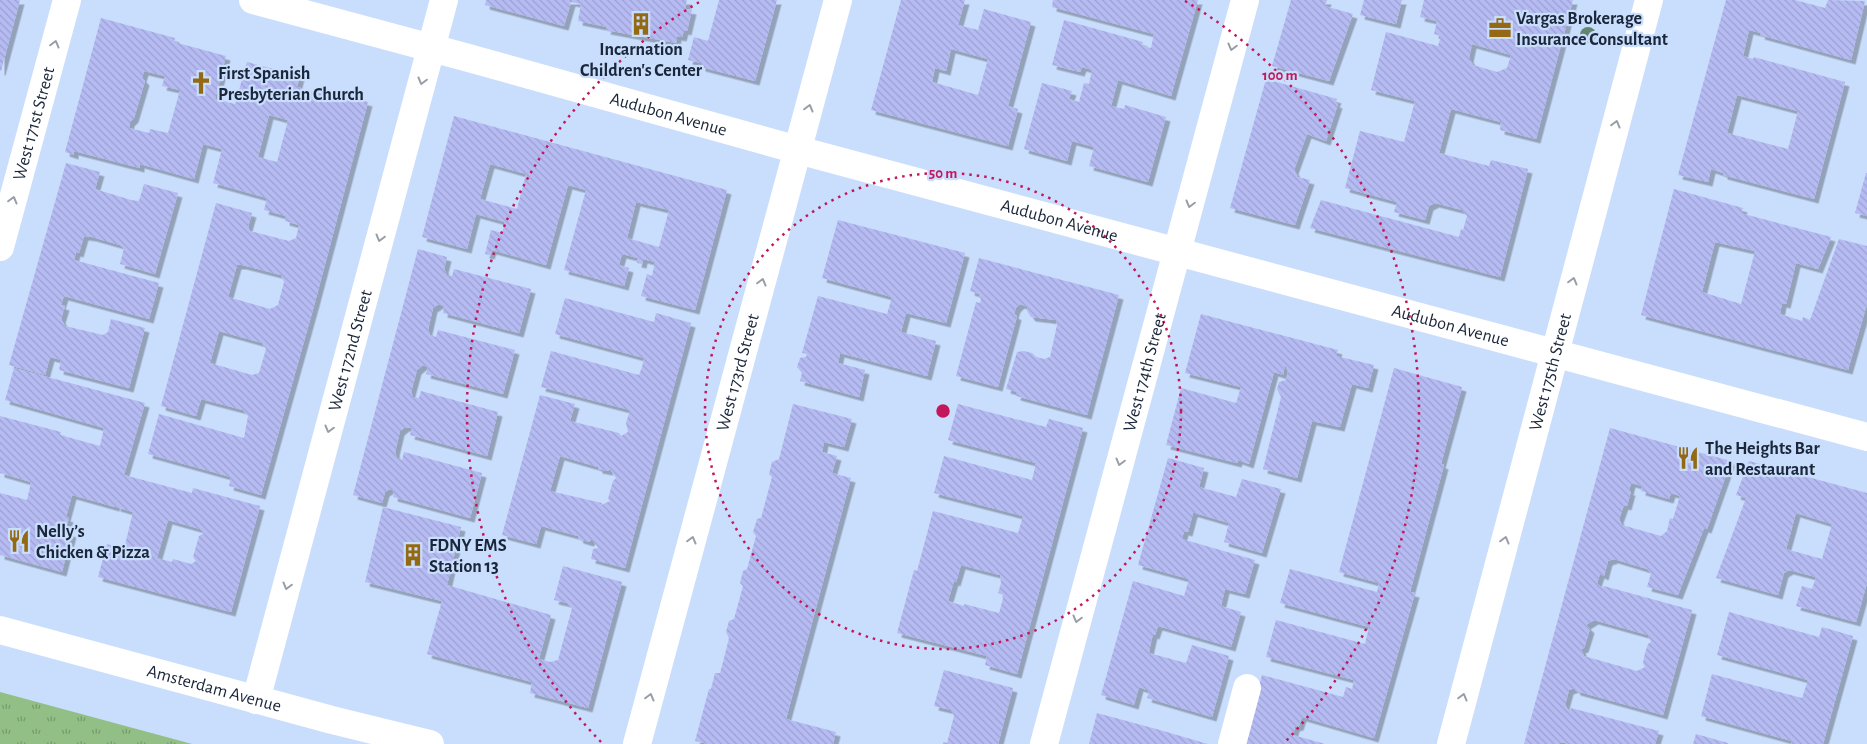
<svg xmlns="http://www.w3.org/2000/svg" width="1867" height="744" font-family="'Alegreya Sans',sans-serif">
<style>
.grass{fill:url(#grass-tufts)}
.building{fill:url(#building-back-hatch);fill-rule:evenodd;filter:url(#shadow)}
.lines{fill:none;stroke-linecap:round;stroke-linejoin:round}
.minor{stroke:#fff;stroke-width:28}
.major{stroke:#fff;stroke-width:28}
.tree{fill:#638671}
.oneway{stroke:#989da6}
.ring{fill:none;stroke:#c2185b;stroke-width:2.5;stroke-dasharray:2.5 5}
.labels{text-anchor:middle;stroke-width:4.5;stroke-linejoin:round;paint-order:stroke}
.poi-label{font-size:18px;font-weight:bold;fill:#1a2639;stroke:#c9ddfc;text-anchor:start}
.street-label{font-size:18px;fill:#1a2639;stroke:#c9ddfc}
.centre{fill:#c2185b;stroke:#c9ddfc;stroke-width:2.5}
.ring-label{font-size:15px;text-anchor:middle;font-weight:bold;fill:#c2185b;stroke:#c9ddfc;stroke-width:4.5;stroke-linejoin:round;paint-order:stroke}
</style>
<defs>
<pattern id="grass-tufts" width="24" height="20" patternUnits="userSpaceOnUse" patternTransform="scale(1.25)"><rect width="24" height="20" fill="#91bf85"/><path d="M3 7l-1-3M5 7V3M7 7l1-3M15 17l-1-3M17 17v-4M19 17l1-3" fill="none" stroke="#769b6e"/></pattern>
<pattern id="building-back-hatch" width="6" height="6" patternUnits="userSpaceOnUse" patternTransform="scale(1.25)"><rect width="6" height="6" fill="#b6bcf3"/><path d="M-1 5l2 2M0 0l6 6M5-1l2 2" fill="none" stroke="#9ca1d1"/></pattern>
<filter id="shadow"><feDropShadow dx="4.5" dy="4.5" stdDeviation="0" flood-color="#0004"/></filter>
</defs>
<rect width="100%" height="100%" fill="#c9ddfc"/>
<polygon class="grass" points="0,692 192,744 0,744"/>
<g class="building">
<polygon points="0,0 20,0 1,71 0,71"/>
<polygon points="486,0 687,0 685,9 692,10 687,31 684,30 682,37 677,36 676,43 606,30 607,27 578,21 581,4 571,2 564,26 485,5"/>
<polygon points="719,0 777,0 755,81 701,67 701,63 688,60 694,37 708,41"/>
<path d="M901,0H965L958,25L978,30L984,9L1031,22L1008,106L1018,109L1008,146L871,110ZM951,49L988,59L978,95L932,82L935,68L946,71Z"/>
<polygon points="1053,0 1198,0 1171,96 1118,80 1111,106 1124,109 1125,105 1166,117 1148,182 1089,166 1094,147 1072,141 1067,161 1024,149 1042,83 1072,91 1069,99 1079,102 1084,83 1089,84 1092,70 1082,67 1080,72 1052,65 1064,20 1143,42 1142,46 1151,48 1154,34 1052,7"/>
<polygon points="1291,0 1327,0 1325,6 1353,14 1329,81 1272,66"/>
<polygon points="1364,0 1402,0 1396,24 1360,15"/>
<path d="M1424,0H1573L1536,139L1500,130L1501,122L1451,109L1439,153L1489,166L1491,160L1528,169L1500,277L1310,228L1321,200L1459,237L1461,229L1463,230L1467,216L1462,210L1435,203L1429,206L1425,220L1394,212L1397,202L1345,188L1360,131L1404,142L1415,101L1371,90L1386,32L1438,46L1441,36L1434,34L1437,21L1420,17ZM1472,44L1511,55L1507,68L1497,72L1473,65L1469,58Z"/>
<path d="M1726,0H1795L1825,8L1828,0L1865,1L1851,60L1760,35L1761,33L1749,30L1743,56L1753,59L1754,57L1845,82L1814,199L1723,175V173L1711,169L1708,182L1678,175ZM1737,95L1798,111L1788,149L1727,133Z"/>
<path d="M101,18L175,38L174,42L226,56L215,99L235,104L247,62L300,76L297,87L349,101L350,97L368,102L315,302L261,495L229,486L231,477L148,454L159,414L244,438L248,416L243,410L201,399L196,416L161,406L216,203L252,213L248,227L250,231L289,241L296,238L299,225L285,221L286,216L264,210L267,198L213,183L222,149L203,144L194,179L140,164V168L74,151V155L65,152ZM144,71L165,76L162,86L180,90L168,133L150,129L149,133L129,128L130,122L134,118L145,81L142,78ZM269,115L288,120L277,162L258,157ZM237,265H242L281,275L284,282L278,305L270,309L228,297ZM219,331L262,343L266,349L259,373L252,375L210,363Z"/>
<polygon points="1266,79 1337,99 1335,103 1338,104 1326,141 1307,134 1294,170 1298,177 1310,180 1295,225 1230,208"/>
<path d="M454,116L727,190L695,310L641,296L647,274L652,276L655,262L643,259L642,264L637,263L638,258L622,254L619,265L629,268L624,286L564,270L586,190L568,185L546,265L492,250L490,255L485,254L491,230L502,233L505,222L476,214L467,249L422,237ZM490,164L526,174L517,209L480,199ZM636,202L669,210L659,247L627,238Z"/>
<polygon points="66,163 100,172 95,189 131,200 139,201 144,184 178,193 155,274 120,264 124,248 120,245 92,237 84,236 79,253 76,252 74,260 159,283 149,319 64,296 61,305 65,306 61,319 65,326 103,335 108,332 111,319 145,328 129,388 59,370 61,360 50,357 45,375 9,365"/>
<polygon points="1866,173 1867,173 1867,216 1855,213"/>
<path d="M1674,189L1743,208L1741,213L1744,214L1831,237L1818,269L1796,263L1786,304L1782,303L1780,314L1802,321L1803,317L1810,320L1839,239L1867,246V304L1848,370L1641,315ZM1715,242L1755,251L1741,304L1702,292Z"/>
<polygon points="838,220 965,253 946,323 906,313 901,332 936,341 927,376 840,353 838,363 865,370 859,397 800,381 802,373 797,367 800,358 806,357 807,354 802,353 818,296 887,314 892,297 822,278"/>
<polygon points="418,249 447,257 444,269 447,275 452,276 454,269 531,289 519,333 443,313 444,306 439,304 433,308 428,330 430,335 436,337 438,330 515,350 503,394 426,374 428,367 423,365 417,370 411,392 413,397 419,398 421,391 498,412 487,456 410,435 412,428 405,427 400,431 395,452 397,458 402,460 404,452 482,473 470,518 393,497 394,491 390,489 385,492 382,503 353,495"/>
<polygon points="979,258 1119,295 1087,415 1016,396 1017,392 1006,389 1017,352 1024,351 1032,353 1036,357 1044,359 1050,357 1057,325 1056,320 1031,317 1027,311 1028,307 1020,304 1016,308 1014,314 1017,316 998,387 956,376 976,302 980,303 981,300 979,294 970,291"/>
<path d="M565,298L654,322L656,313L691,323L625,568L591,559L593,549L598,548L592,539L589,542L579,539L578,536L541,526L536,544L502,535L540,395L575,404L570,421L619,433L621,436L628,432L626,423L630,410L541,387L551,351L639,375L642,367L644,358L555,334ZM560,456L598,467V469L608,471L610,469L616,478L613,481L608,499L610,501L601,505L602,503L550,491Z"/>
<polygon points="1201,314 1338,350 1336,356 1374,365 1368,388 1352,384 1340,427 1312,421 1297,478 1263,469 1281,397 1277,389 1279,382 1286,380 1288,371 1285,365 1283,375 1274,372 1249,464 1238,460 1237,463 1166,445 1181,388 1236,403 1241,387 1185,373"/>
<path d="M14,368L145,403L124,475L192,493L193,488L260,506L231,612L98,577L107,544L124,549L133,512L116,507L120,490L115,507L72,495L66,517L69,518L65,531L72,533L62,572L0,555V493L27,500L31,482L0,473V416L61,432L60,435L100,446L104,428L5,400ZM168,520L200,529L204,533L199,536L193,557L196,561L191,564L173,559L172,562L157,558Z"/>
<polygon points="1394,368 1462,387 1441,464 1444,465 1410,592 1415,593 1374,738 1302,717 1299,726 1295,727 1293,735 1325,744 1243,744 1262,675 1343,697 1346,687 1352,689 1354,680 1266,657 1276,620 1365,644 1369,627 1280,603 1290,569 1377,592 1379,583 1339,572"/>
<polygon points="793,404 852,419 844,447 824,442 822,452 837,456 832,473 851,478 786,719 836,732 833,744 708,744 695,741 709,689 711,689 715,673 720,673 723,662 729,638 726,632 729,621 734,619 743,586 740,583 743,571 747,569 756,536 753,532 757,519 761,518 772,477 769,474 772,462 779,459"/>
<path d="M958,404L1046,427L1049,419L1083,428L1017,674L985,665L987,656L897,633L914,570L917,571L933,511L1018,533L1023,516L934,493L944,456L1032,480L1036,463L948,440ZM961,565L1000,575L1001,583L998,593L1004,595L999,613L964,604V606L948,601L954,581L956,582Z"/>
<path d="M1610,428L1731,461L1707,529L1704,528L1678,595L1647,587L1651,573L1647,569L1614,559L1608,561L1604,576L1600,574L1597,583L1602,588L1604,586L1692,610L1663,715L1576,691L1575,688L1569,690L1565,705L1570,712L1571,708L1659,731L1655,744H1569L1561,742L1558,744H1524ZM1631,483L1642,486L1641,491L1669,499L1671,493L1680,496L1673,519L1670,518L1667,531L1661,536L1622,525L1619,519L1624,505L1627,506L1631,491H1629ZM1594,620L1648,635L1651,642L1648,644L1645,653L1643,663L1645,667L1637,671L1584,656L1581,649L1584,648L1590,629L1586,625Z"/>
<polygon points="1168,458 1204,468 1199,487 1236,497 1242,479 1281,489 1262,553 1224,542 1229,523 1195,513 1193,513 1188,532 1184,531 1182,539 1255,560 1245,594 1225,589 1221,606 1241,612 1231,647 1158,626 1155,635 1153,634 1150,647 1149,653 1186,663 1192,645 1229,656 1212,717 1147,698 1149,692 1147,690 1139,687 1134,705 1101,695 1133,581 1184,596 1189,579 1138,565"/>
<path d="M1749,461L1867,493V583L1856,622L1796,606L1802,586L1812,589L1816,577L1789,570L1784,573L1778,595L1716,578L1746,498L1736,495ZM1796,513L1832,524L1822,559L1786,549Z"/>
<polygon points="383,507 461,527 447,585 551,615 539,659 550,662 558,660 572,608 567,603 554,600 563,566 622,582 588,708 530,693 532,682 427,654 442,601 365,582"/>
<polygon points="1729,612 1819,637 1822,627 1853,636 1823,744 1791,744 1792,741 1701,716 1712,674 1802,698 1808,680 1717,655"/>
<polygon points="944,670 1013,688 998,744 943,744 943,742 947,743 954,716 951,710 934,706"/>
<polygon points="1097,713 1160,730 1208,744 1089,744"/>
<polygon points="1696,734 1728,743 1728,744 1693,744"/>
</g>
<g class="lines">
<g class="minor">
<path id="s1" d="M253,0L465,57L798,150L1867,437"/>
<path id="s2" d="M0,247L67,0"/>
<path id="s3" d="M256,700L444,0"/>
<path id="s4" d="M637,744L838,0"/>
<path id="s5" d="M1044,744L1245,0"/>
<polyline points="1232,744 1247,688"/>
<path id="s6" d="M1451,744L1649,0"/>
</g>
<path class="major" id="s7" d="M0,630L332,720L430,744"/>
</g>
<circle class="tree" cx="1588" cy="35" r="8"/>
<defs><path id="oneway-chevron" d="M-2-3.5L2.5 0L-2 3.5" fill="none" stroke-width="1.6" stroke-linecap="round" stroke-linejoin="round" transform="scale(1.25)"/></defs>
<g class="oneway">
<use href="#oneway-chevron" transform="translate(55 44) rotate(-75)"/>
<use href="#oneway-chevron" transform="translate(1232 47) rotate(105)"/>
<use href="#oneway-chevron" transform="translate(422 81) rotate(105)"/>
<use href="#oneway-chevron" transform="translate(809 108) rotate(-75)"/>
<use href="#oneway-chevron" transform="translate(1616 124) rotate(-75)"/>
<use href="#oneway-chevron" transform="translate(13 200) rotate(-75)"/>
<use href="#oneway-chevron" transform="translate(1190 204) rotate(105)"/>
<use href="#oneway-chevron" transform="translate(380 238) rotate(105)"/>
<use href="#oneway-chevron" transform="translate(1573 281) rotate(-75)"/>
<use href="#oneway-chevron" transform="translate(762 282) rotate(-75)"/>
<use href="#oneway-chevron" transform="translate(329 429) rotate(105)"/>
<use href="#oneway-chevron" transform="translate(1120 462) rotate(105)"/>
<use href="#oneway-chevron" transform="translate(692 540) rotate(-75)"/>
<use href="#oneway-chevron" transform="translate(1505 540) rotate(-75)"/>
<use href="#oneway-chevron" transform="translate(287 586) rotate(105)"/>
<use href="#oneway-chevron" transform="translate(1077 619) rotate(105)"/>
<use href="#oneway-chevron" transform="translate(650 697) rotate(-75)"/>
<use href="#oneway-chevron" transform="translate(1463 697) rotate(-75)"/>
</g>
<g class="ring">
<circle cx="943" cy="411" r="238"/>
<path d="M601 742A476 476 0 0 1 701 1M1185 1A476 476 0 0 1 1285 742"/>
</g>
<defs>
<symbol id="building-bare" viewBox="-9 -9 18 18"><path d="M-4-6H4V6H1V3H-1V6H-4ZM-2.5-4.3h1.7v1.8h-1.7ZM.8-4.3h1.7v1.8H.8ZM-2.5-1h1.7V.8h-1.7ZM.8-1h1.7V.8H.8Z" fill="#936913" stroke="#c9ddfc" stroke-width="2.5" paint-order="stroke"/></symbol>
<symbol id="office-bare" viewBox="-9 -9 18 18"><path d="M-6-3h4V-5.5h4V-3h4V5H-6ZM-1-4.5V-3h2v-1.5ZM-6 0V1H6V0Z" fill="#936913" stroke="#c9ddfc" stroke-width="2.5" paint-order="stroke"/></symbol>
<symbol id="church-bare" viewBox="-9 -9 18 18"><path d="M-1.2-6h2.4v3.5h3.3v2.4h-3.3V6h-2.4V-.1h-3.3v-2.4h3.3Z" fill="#936913" stroke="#c9ddfc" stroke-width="2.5" paint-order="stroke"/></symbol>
<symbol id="restaurant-bare" viewBox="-9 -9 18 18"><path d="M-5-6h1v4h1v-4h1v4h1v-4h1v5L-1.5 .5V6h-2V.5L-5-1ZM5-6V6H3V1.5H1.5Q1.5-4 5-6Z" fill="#936913" stroke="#c9ddfc" stroke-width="2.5" paint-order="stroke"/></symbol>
</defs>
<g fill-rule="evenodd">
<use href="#building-bare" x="625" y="8" width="32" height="32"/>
<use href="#office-bare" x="1484" y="12" width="32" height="32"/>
<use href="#church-bare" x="185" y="67" width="32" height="32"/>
<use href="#restaurant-bare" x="1672" y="442" width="32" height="32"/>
<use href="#restaurant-bare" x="3" y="525" width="32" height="32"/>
<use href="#building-bare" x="397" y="539" width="32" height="32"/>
</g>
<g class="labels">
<g class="poi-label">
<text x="1516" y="24">Vargas Brokerage<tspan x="1516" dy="21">Insurance Consultant</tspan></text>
<text x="641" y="55" text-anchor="middle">Incarnation<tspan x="641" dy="21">Children's Center</tspan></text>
<text x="218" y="79">First Spanish<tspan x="218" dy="21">Presbyterian Church</tspan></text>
<text x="1705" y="454">The Heights Bar<tspan x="1705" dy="21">and Restaurant</tspan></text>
<text x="36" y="537">Nelly’s<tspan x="36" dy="21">Chicken &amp; Pizza</tspan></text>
<text x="429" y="551">FDNY EMS<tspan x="429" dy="21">Station 13</tspan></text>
</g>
<g class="street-label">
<text dy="6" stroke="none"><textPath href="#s1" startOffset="431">Audubon Avenue</textPath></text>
<text dy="6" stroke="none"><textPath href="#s2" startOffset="128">West 171st Street</textPath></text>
<text dy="6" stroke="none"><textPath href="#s1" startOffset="836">Audubon Avenue</textPath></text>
<text dy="6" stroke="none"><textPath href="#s1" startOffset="1241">Audubon Avenue</textPath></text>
<text dy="6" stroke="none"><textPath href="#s3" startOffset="362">West 172nd Street</textPath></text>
<text dy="6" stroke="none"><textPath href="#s4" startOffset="385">West 173rd Street</textPath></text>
<text dy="6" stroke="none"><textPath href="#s5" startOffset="385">West 174th Street</textPath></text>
<text dy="6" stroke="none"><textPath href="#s6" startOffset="385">West 175th Street</textPath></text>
<text dy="6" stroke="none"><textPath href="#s7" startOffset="222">Amsterdam Avenue</textPath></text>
</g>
</g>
<circle cx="943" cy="411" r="8" class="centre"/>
<g class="ring-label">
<text x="1280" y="80">100 m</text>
<text x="943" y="178">50 m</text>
</g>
</svg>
